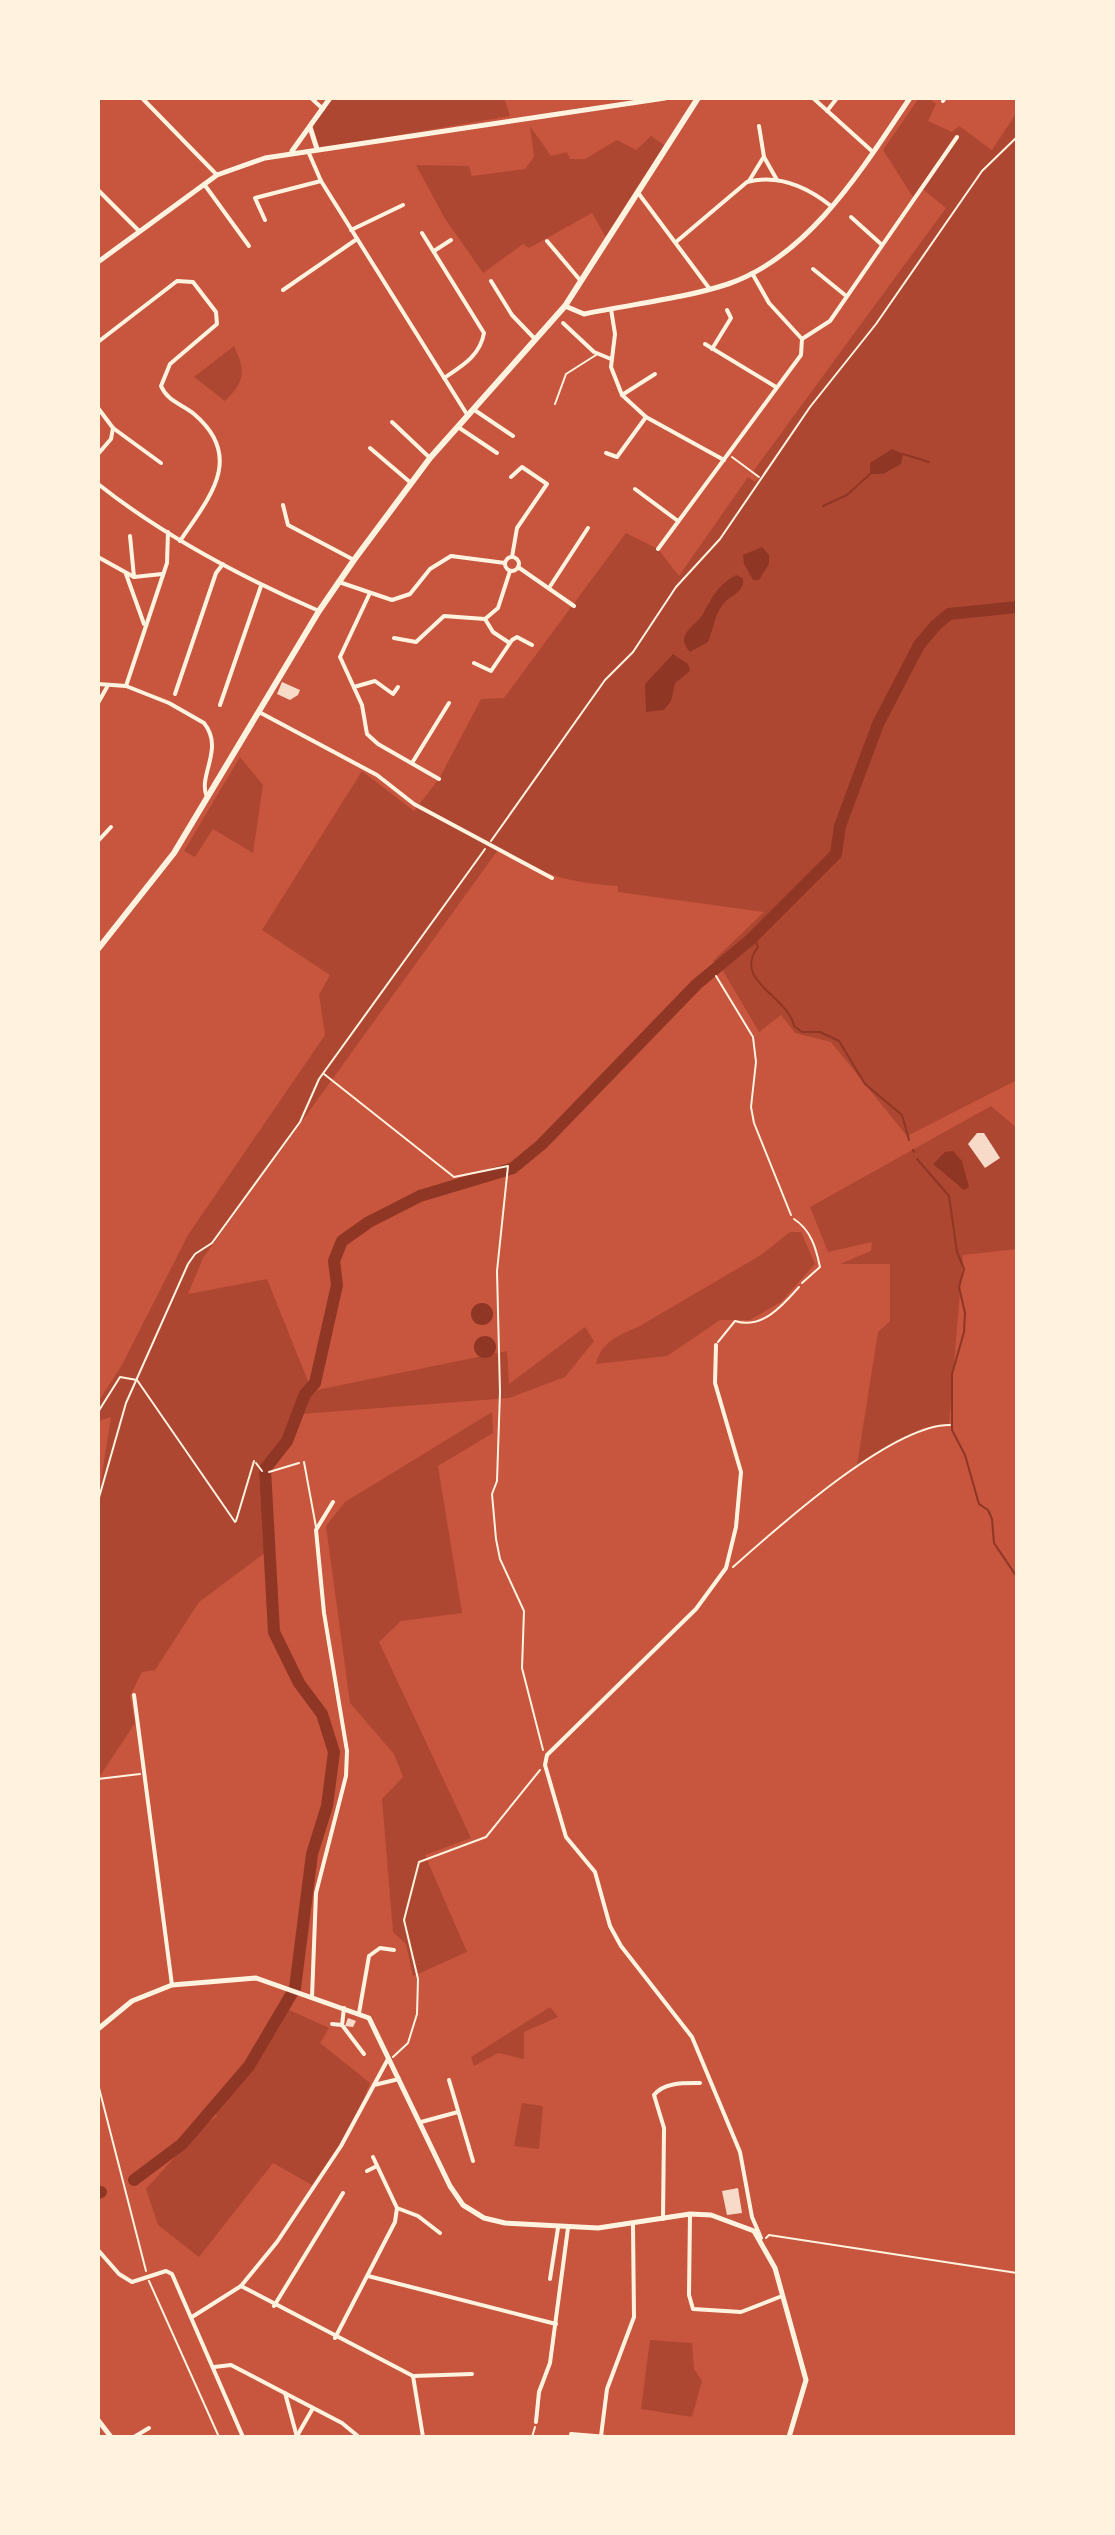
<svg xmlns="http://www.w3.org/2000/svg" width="1115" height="2535" font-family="'DM Sans',sans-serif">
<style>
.green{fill:#ae4732}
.water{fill:#8f3625}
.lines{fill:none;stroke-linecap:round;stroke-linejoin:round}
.stream{stroke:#8f3625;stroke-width:2}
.river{stroke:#8f3625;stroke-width:12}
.building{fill:#f7dbc8}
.path{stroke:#fff3e0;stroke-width:2}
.service{stroke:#fff3e0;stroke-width:2}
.minor{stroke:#fff3e0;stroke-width:4}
.tertiary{stroke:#fff3e0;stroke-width:5}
.secondary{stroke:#fff3e0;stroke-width:6}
</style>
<rect width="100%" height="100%" fill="#c8553d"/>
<g class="green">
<polygon points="330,98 504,98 510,116 317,149 310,127"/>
<path d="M919,98H929L936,104L928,121L952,132L959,126L992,150L1017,112V1080L907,1136L831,1042L795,1033L781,1015L759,1032L723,971L713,961L764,912L618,892V886C562,882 547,875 498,850L203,1258L188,1294L267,1279L312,1391L507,1351L509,1384L585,1327L594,1341L565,1377L509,1398L301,1414L262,1464L266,1552L199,1602L155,1670L142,1672L130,1696L135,1723L98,1779V1500L111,1417L98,1421V1402L122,1365L188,1235L325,1035L319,995L330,975L262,930L362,771L414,811L439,779L481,699L504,698L626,533L658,549L679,576L748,477L755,482L759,478L752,473L946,208L920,187L913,197L883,150Z"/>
<polygon points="530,126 551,156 567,152 570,159 585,159 617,140 636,150 651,136 667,147 608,241 592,213 529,248 523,244 483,273 444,217 416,165 469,166 472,176 525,169 534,157"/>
<path d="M234,346C246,372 245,381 225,401L194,377Z"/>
<polygon points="240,757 263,785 253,853 213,829 195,857 184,851"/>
<polygon points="991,1106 1017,1128 1017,1249 963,1255 949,1425 923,1428 857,1465 878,1332 890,1321 890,1264 840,1264 871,1251 872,1242 828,1252 810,1207"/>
<path d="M790,1232H801L815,1264L781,1302L750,1320H720L667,1356L596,1364C601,1342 619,1335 638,1327L761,1255Z"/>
<polygon points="492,1412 493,1433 438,1466 462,1613 401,1621 379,1642 471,1838 425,1855 467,1952 413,1976 406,1944 393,1932 382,1799 403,1777 394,1754 350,1703 326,1526 345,1502"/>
<polygon points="550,2007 558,2017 524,2032 524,2059 498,2053 474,2066 471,2057"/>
<polygon points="287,2009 329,2028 320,2043 370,2083 352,2127 312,2185 273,2163 199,2257 158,2225 146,2189 203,2126 217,2116 211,2110"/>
<polygon points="522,2103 543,2106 539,2149 514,2146"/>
<polygon points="650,2340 692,2343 694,2369 702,2381 692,2417 641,2409"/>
</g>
<g class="water">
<polygon points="892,449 903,454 901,464 883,474 870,474 870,463"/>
<polygon points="762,547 769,555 769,564 759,580 753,580 744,564 743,555"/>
<path d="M736,575L743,578C744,593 734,593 725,602C714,614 714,628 708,642L690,652C674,634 695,627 703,614C712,597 718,585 736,575Z"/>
<polygon points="673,654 688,664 690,671 675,683 671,701 664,710 646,712 645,684"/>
<polygon points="953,1151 962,1161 969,1187 964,1190 933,1164 945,1152"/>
<circle cx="482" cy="1314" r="11"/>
<circle cx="485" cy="1347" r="11"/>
</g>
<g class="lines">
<g class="stream">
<polyline points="903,454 929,462"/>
<polyline points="823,506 847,495 870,474"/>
<path d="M754,937L758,947C732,981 788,996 794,1026L802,1032H820L839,1041L865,1084L902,1115L909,1140"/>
<polyline points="913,1150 914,1152"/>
<polyline points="917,1159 949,1196 957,1252 964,1269 959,1287 965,1313 964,1332 952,1374 952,1430 965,1455 979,1504 988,1510 992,1519 994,1543 1017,1577"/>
</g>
<g class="river">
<polyline points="134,2180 182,2144 249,2066 295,1988 312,1854 327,1806 334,1752 322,1714 299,1683 274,1632 265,1469 287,1441 305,1394 315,1383 337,1285 334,1261 342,1241 369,1222 420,1196 513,1168 542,1144 697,984 750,940 836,854 840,826 878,724 919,645 936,625 949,614 1017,607"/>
<polyline points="98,2193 101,2192"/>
</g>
</g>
<g class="building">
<polygon points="282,682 300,690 298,695 290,700 277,694"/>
<polygon points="977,1133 984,1133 1000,1158 985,1168 968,1144"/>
<polygon points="348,2018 356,2021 353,2027 345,2026"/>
<polygon points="738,2188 742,2213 727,2215 722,2191"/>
</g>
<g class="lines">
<g class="path">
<polyline points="732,457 759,477"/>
<polyline points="491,841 605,680 633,652 676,587 720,539 810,407 876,324 982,171 1017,137"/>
<polyline points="716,976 753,1037 756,1062 751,1107 754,1123 791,1215"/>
<polyline points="324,1074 454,1177 508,1166 497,1271 500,1392 497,1481 492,1494 496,1539 500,1559 524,1611 522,1668 543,1750"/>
<path d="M718,1342L735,1321C762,1330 783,1305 799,1287"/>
<polyline points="98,1412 120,1377 137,1380 235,1522"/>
<polyline points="256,1463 262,1471"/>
<polyline points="269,1472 299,1463"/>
<polyline points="98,1501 126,1403 188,1264 195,1254 212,1243 300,1122 319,1079 485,849"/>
<polyline points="236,1521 254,1461"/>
<path d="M733,1567C777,1528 892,1424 950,1425"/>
<polyline points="98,1779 140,1774"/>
<polyline points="393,2057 408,2043 417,2014 418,1979 404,1920 419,1862 486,1837 540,1770"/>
<polyline points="98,2084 146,2271"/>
<polyline points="766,2238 769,2235 1017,2273"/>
<polyline points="149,2281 219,2437"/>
<polyline points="532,2437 535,2427"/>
</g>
<g class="service">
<polyline points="555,404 566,374 596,355"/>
<path d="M794,1219C811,1230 816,1248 820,1267L802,1283"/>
<polyline points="304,1462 316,1527"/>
</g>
<g class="minor">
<polyline points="142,98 217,175"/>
<polyline points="311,98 323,109"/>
<polyline points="813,98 873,152"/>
<polyline points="943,101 945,98"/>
<polyline points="827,111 837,98"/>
<polyline points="759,126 764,157 777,180"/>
<polyline points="308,151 321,181 468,416"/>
<polyline points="749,181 763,158"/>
<polyline points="204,184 249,246"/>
<polyline points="98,190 138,230"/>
<polyline points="639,194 709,288"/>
<polyline points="851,217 881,244"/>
<polyline points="265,220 255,198 321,181"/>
<polyline points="351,230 403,205"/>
<path d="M422,233L484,333C480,356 462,366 444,378"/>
<polyline points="547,241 580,280"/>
<path d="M676,242L747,182C778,174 807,187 831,206"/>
<polyline points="434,251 451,240"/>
<polyline points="813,269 845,295"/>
<polyline points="491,281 512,315 535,339"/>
<polyline points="283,290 357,239"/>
<polyline points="611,309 615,334 611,367 622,395 646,417 724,460"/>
<polyline points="563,323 594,352 611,359"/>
<polyline points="802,339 830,321 957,137"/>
<path d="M98,342L177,281L193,282L216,312L217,324L170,364L161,386C168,402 182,404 194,414C246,458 208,499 180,541"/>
<polyline points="705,344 776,387"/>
<polyline points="712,349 731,318 727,310"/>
<polyline points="622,395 655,374"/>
<polyline points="98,408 113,428 111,439 98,454"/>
<polyline points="473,409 513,436"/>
<polyline points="392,422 430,458"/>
<polyline points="458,427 497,453"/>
<polyline points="113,428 161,463"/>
<polyline points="370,448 411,483"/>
<polyline points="606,453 617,457 646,417"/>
<polyline points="511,477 522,467 547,484 517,528 512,557"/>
<path d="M98,484C165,537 241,577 319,611"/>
<polyline points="635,489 678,521"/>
<polyline points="283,505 288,525 354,560"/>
<polyline points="130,536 134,577"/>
<polyline points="658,549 801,355 802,339 769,303 752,273"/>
<polyline points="98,557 134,577 162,574"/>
<circle cx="512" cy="564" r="7"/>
<polyline points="518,567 574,606"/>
<polyline points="126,574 144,624"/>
<polyline points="339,582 392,600 410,594 430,569 451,556 505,563"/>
<polyline points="549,588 588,528"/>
<polyline points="369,595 340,657 362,705 367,734 378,744 439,779"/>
<polyline points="485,619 493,632 508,642"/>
<polyline points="394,638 416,642 444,616 485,619 498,608 510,571"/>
<polyline points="474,663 491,671 512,640 517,637 532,645"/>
<path d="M98,684L126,686L169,703L204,723C225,749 197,776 207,797"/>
<polyline points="126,686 167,563 168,532"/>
<polyline points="354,687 375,681 393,694 398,687"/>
<polyline points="175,694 216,573 223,564"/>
<polyline points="98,703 107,687"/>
<polyline points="220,705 261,586"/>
<polyline points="259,712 377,775 414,804 552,878"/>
<polyline points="412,763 449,703"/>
<polyline points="98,841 111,827"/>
<polyline points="716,1345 715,1383 741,1472 736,1527 726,1568 696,1609 547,1755 545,1765 566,1837 595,1872 610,1926 621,1946 692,2037 740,2152 752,2217 761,2238"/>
<polyline points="134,1695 172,1985"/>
<polyline points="312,1997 316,1893 346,1776 347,1751 324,1613 316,1530 333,1502"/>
<polyline points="344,2008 342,2025 364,2054"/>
<polyline points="359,2013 369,1956 380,1948 394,1950"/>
<polyline points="332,2024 342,2025"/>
<polyline points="449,2080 473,2161"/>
<polyline points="374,2085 399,2079"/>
<polyline points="421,2122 458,2112"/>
<polyline points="367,2171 377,2166"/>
<polyline points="397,2208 418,2216 440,2233"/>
<polyline points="690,2214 689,2295 693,2309 741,2312 782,2296"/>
<path d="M663,2219L664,2128L654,2095C664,2082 684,2083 700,2083"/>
<polyline points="98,2250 119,2274 132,2282 166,2271 172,2274 243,2437"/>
<polyline points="368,2276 556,2324"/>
<polyline points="550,2279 558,2228"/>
<polyline points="241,2286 413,2376 472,2374"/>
<polyline points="274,2306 343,2193"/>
<polyline points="192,2317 241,2286 277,2242 341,2146 388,2059"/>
<polyline points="335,2338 395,2222 397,2208 373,2157"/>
<polyline points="214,2367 231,2365 342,2423 359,2437"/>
<polyline points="413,2376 423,2437"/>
<polyline points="285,2393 297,2437"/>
<polyline points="536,2422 539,2392 550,2363 568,2228"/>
<polyline points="571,2434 607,2437"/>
<polyline points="297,2436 313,2408"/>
<polyline points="601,2436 607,2389 634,2317 633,2225"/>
<polyline points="134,2437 149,2428"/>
</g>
<g class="tertiary">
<polyline points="310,127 317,149"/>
<polyline points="292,151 330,98"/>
<polyline points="98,262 217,175 265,158 665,98"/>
<path d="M565,306L584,314C631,304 682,299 728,284C810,256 864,166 910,98"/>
<polyline points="98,2029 132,2001 172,1985 256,1978 369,2018 450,2186 463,2205 484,2218 505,2223 598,2228 690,2214 711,2215 754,2231 775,2268 806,2380 789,2437"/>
<polyline points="98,2420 111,2437"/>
</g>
<polyline class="secondary" points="98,949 174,853 319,611 354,560 430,458 565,306 698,98"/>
</g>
<rect width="1115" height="2535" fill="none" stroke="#fff3e0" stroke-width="200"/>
</svg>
